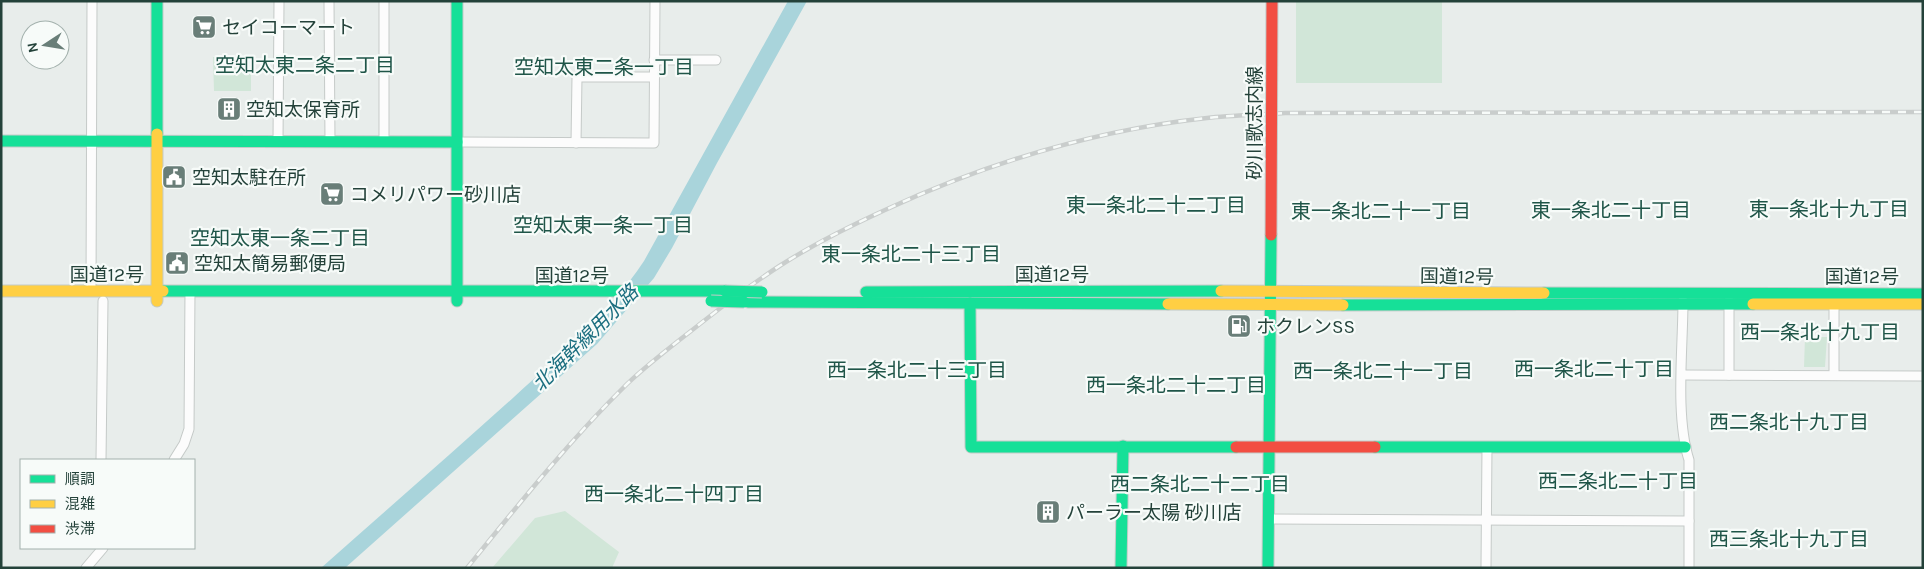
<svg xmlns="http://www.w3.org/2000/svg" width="1924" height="569" font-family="Karla,'Noto Sans JP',sans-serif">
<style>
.green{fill:#d1e6d8}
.water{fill:#a9d4db}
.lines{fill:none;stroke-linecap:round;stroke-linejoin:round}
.street-casing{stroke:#c5cac8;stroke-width:11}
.fast-casing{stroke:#c3cbc8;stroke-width:13}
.slow-casing{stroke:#c3cbc8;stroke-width:13}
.jam-casing{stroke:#c3cbc8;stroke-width:13}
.street{stroke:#fcfcfc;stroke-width:9}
.fast{stroke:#16e098;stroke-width:11}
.slow{stroke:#ffcf43;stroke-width:11}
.jam{stroke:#f24e42;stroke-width:11}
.rail-casing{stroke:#c9cdcc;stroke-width:4.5}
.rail{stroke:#f7fbf9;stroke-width:2.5;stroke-dasharray:8;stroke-linecap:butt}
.fast-bridge-casing{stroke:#c3cbc8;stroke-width:13;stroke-linecap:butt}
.jam-bridge-casing{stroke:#c3cbc8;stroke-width:13;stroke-linecap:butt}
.fast-bridge{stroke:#16e098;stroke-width:11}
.jam-bridge{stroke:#f24e42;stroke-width:11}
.labels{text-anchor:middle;stroke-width:4.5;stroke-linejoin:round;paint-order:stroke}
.poi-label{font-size:19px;fill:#24423a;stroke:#f7fbf9;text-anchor:start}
.street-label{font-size:19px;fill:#24423a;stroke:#f7fbf9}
.neighbourhood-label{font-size:20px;fill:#1f5548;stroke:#f7fbf9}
.water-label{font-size:20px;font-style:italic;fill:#1c6f80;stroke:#f7fbf9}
</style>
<rect width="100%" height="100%" fill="#e8edeb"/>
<g class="green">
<rect x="1296" y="1" width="146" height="82"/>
<polygon points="251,56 251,91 214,91 213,57"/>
<polygon points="1805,337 1827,337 1825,367 1804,367"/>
<polygon points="565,511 619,552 612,568 492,568 535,518"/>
</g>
<path class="water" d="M788,1H807L717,163L672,248L654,278L597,344L345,568H321C385,511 450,455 514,397C562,353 608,315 644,261Z"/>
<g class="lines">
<defs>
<g id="street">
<polyline points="329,1 330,142"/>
<polyline points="384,1 384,142"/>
<polyline points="654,60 716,60"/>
<polyline points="278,142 279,1"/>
<polyline points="457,142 654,143 655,1"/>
<polyline points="576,143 577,77 654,77"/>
<polyline points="91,291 92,1"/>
<path d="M1683,301C1683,348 1675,416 1689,460V568"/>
<polyline points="1682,375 1923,376"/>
<polyline points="1729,375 1729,301"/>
<polyline points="1834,375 1834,301"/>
<polyline points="101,460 103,301"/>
<polyline points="174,460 184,444 189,429 190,291"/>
<polyline points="1268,519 1689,521"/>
<polyline points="86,568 103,548"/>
<polyline points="1486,568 1487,447"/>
</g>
<g id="fast">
<polyline points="157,1 157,134"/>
<polyline points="457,1 457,301"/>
<polyline points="1,141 457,142"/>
<polyline points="163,291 725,291"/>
<polyline points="866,292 1221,291"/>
<polyline points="1544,293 1923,294"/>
<polyline points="748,302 1168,304"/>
<polyline points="970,303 971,447 1236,447"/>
<polyline points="1343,305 1753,304"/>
<polyline points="1375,447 1685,447"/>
<polyline points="1121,568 1123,446"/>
<polyline points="1268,568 1271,235"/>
</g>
<g id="slow">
<polyline points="157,134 157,301"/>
<polyline points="1,291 163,291"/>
<polyline points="1221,291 1544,293"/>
<polyline points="1168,304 1343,305"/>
<polyline points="1753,304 1923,304"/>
</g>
<polyline id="jam" points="1236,447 1375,447"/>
</defs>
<use href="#street" class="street-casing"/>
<use href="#fast" class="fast-casing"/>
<use href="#slow" class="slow-casing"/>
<use href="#jam" class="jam-casing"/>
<use href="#street" class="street"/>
<use href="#fast" class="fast"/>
<use href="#slow" class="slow"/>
<use href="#jam" class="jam"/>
<defs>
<path id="rail" d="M467,568C518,505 569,441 627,384C647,365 669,348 691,331C720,308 750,285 781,265C814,244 850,226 885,210C987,163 1095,130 1207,118C1233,115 1259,115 1285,113L1923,112"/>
</defs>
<use href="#rail" class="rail-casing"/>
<use href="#rail" class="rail"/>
<defs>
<g id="fast-bridge">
<polyline points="725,291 762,292"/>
<polyline points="711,301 744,302"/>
</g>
<polyline id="jam-bridge" points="1271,235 1272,1"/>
</defs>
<use href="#fast-bridge" class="fast-bridge-casing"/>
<use href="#jam-bridge" class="jam-bridge-casing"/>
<use href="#fast-bridge" class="fast-bridge"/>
<use href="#jam-bridge" class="jam-bridge"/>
</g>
<defs>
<symbol id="supermarket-square" viewBox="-11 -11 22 22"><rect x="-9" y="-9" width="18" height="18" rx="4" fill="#697e78" stroke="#f7fbf9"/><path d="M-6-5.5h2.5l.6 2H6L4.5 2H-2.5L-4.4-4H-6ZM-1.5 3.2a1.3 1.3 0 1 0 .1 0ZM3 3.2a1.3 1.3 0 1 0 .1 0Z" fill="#fff"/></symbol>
<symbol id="building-square" viewBox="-11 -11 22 22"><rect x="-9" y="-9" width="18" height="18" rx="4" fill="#697e78" stroke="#f7fbf9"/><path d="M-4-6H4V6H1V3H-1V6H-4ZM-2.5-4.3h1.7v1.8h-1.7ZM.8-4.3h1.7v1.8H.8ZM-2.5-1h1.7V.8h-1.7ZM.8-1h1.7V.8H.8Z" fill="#fff"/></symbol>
<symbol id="civic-square" viewBox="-11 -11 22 22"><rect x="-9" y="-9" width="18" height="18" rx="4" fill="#697e78" stroke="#f7fbf9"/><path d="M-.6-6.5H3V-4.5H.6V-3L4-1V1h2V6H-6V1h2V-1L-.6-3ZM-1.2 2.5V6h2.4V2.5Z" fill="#fff"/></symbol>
<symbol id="fuel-square" viewBox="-11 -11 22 22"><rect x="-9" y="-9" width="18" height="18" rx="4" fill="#697e78" stroke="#f7fbf9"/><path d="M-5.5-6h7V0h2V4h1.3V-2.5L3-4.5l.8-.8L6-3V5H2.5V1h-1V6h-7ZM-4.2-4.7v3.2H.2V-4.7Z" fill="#fff"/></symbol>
</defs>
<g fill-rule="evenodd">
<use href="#supermarket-square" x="190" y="13" width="28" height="28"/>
<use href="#building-square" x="215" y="95" width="28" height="28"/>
<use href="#civic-square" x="160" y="163" width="28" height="28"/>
<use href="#supermarket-square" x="318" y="180" width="28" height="28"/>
<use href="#civic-square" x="163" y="249" width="28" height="28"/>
<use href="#fuel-square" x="1225" y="312" width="28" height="28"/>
<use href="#building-square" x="1034" y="498" width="28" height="28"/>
</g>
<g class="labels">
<g class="poi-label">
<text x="222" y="34">セイコーマート</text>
<text x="246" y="116">空知太保育所</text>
<text x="192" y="184">空知太駐在所</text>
<text x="350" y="201">コメリパワー砂川店</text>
<text x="194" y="270">空知太簡易郵便局</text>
<text x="1256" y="333">ホクレンSS</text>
<text x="1066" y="519">パーラー太陽 砂川店</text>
</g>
<g class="street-label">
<text transform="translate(1254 123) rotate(-90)" y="7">砂川歌志内線</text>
<text x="107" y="281">国道12号</text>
<text x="1052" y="281">国道12号</text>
<text x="572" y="282">国道12号</text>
<text transform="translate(1457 276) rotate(1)" y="7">国道12号</text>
<text x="1862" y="283">国道12号</text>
</g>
<g class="neighbourhood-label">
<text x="305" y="72">空知太東二条二丁目</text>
<text x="604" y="74">空知太東二条一丁目</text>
<text x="1156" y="212">東一条北二十二丁目</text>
<text x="1829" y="216">東一条北十九丁目</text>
<text x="1611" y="217">東一条北二十丁目</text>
<text x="1381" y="218">東一条北二十一丁目</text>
<text x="603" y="232">空知太東一条一丁目</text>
<text x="280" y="245">空知太東一条二丁目</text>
<text x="911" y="261">東一条北二十三丁目</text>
<text x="1820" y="339">西一条北十九丁目</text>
<text x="1594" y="376">西一条北二十丁目</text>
<text x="917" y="377">西一条北二十三丁目</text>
<text x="1383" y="378">西一条北二十一丁目</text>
<text x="1176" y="392">西一条北二十二丁目</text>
<text x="1789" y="429">西二条北十九丁目</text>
<text x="1618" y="488">西二条北二十丁目</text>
<text x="1200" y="491">西二条北二十二丁目</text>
<text x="674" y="501">西一条北二十四丁目</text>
<text x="1789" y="546">西三条北十九丁目</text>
</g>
<g class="water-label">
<text transform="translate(585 338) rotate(-45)" y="7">北海幹線用水路</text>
</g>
</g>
<rect width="1924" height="569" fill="none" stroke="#24423a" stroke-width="5"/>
<rect x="20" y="459" width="175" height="90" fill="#f7fbf9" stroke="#a3b1ad"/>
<rect x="30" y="475" width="25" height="8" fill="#16e098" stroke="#a3b1ad"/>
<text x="65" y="484" font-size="15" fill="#24423a">順調</text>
<rect x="30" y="500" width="25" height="8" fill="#ffcf43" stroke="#a3b1ad"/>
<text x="65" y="509" font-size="15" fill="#24423a">混雑</text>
<rect x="30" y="525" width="25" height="8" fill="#f24e42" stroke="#a3b1ad"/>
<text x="65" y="534" font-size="15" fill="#24423a">渋滞</text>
<g transform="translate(45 45) rotate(258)"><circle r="24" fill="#f7fbf9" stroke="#a3b1ad"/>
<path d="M0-4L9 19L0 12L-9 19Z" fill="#697e78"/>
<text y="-8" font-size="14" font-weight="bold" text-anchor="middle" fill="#24423a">N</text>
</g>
</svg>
